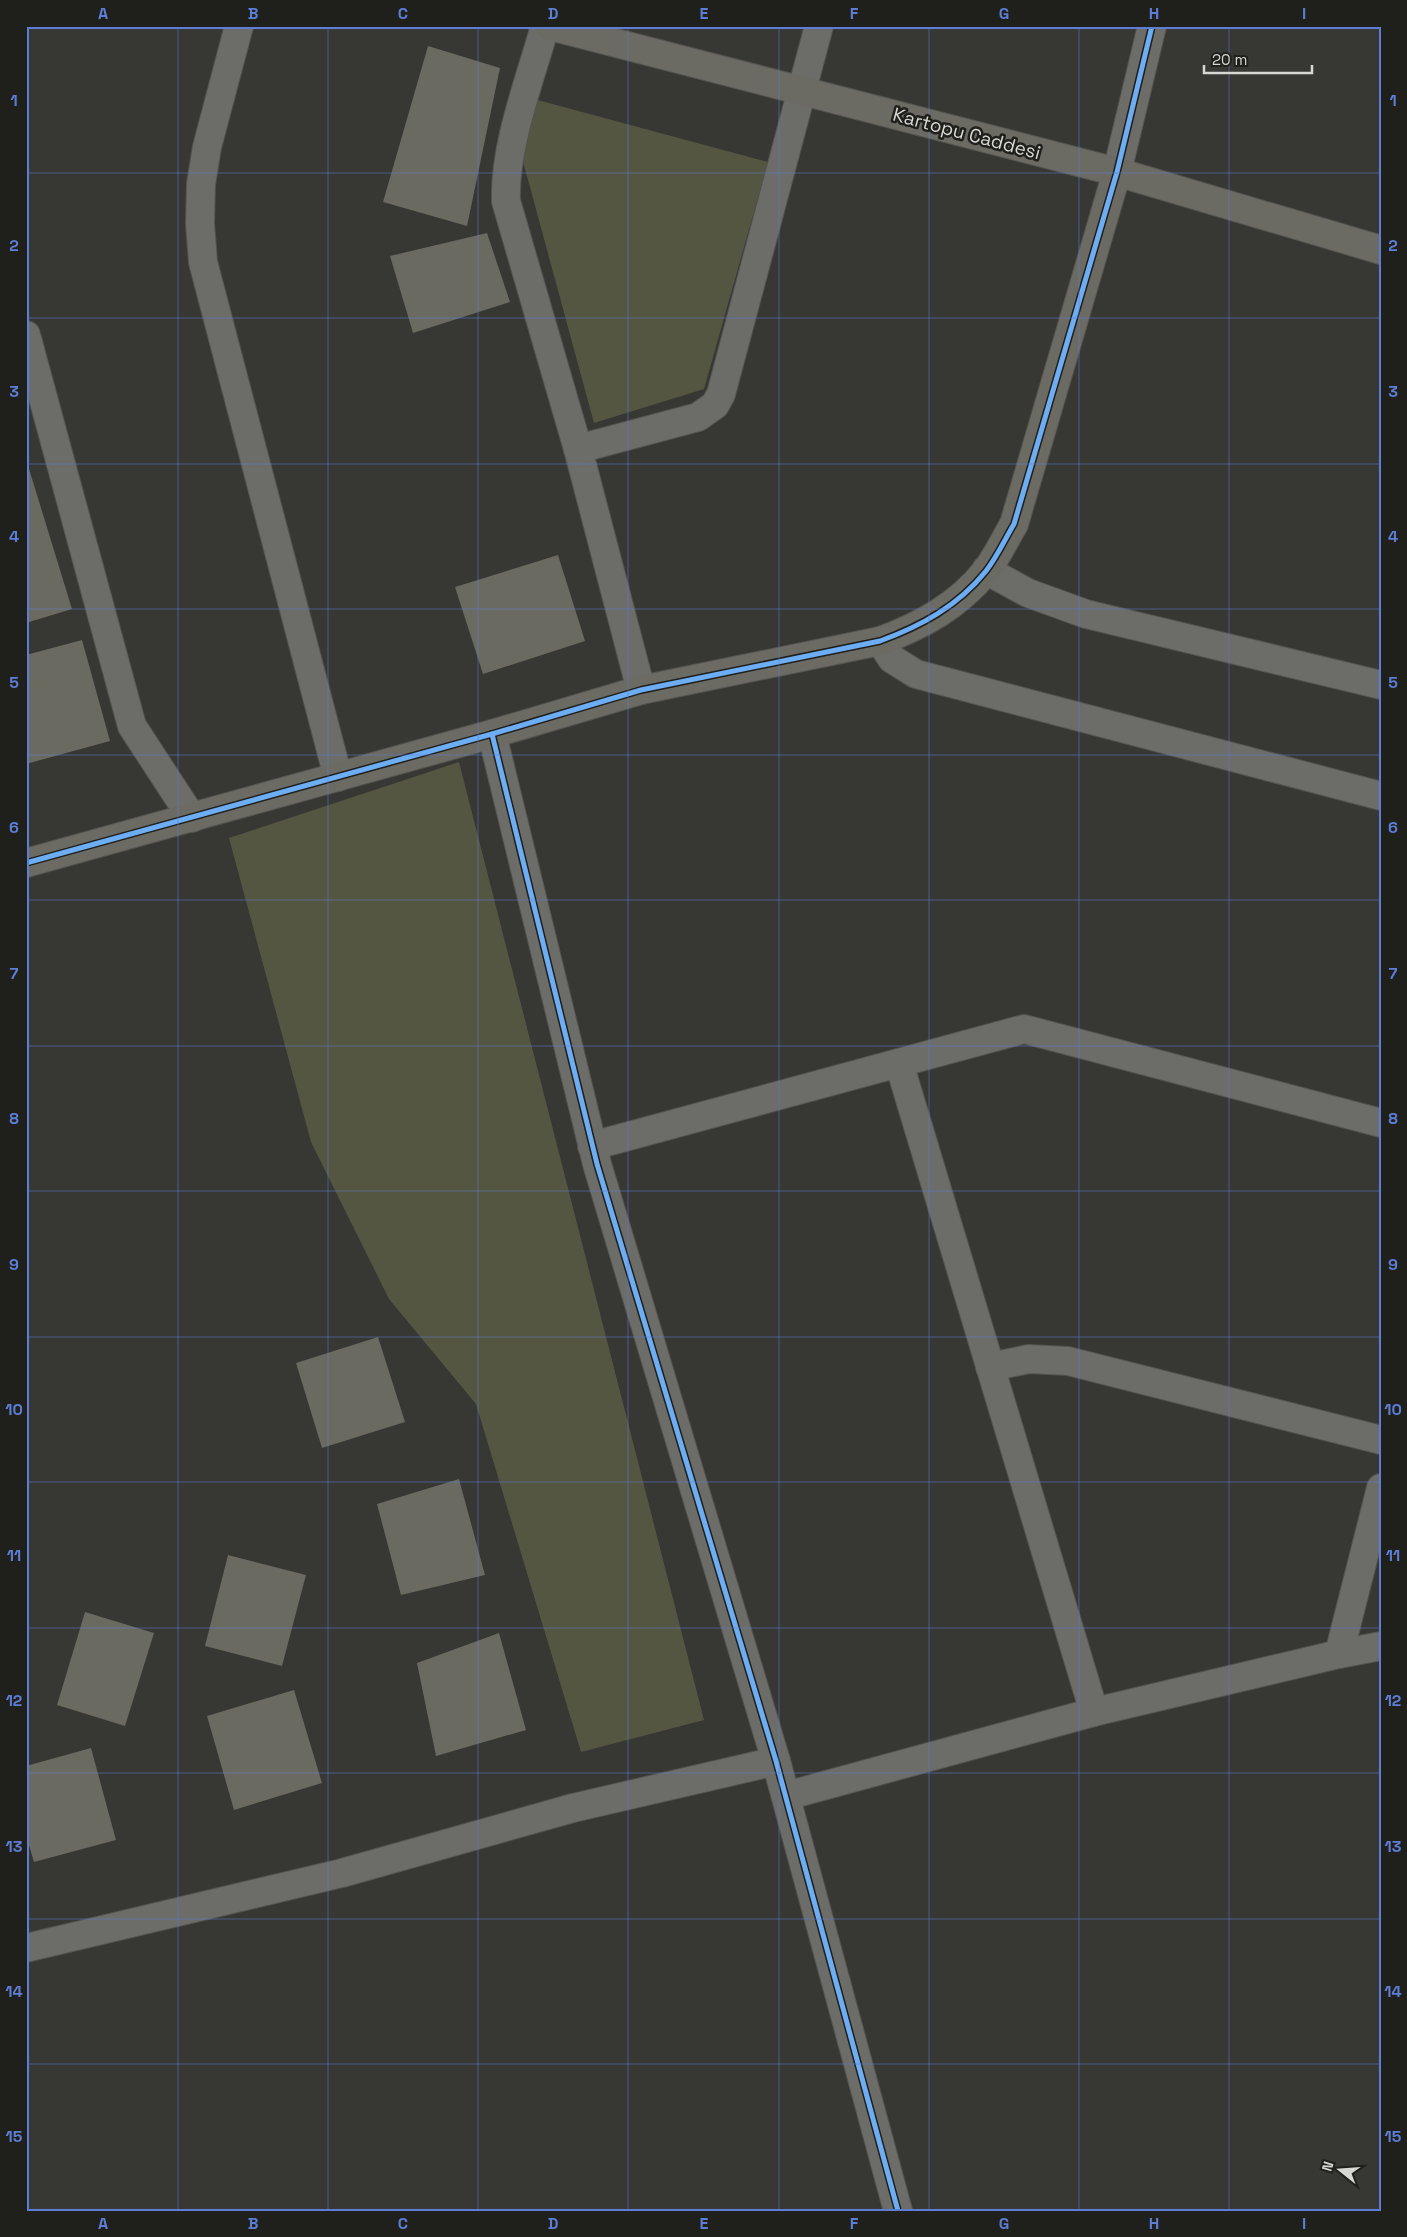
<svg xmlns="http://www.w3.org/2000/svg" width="1407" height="2237" font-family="'Space Grotesk',sans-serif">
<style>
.green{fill:#555642}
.building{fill:#6a6a61}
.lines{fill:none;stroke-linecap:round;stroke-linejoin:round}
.street-casing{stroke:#535350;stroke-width:30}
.secondary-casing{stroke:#535350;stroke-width:30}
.street{stroke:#6c6c69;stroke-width:28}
.secondary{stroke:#6b6b63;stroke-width:28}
.cycleway-casing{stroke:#1f1f1c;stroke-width:8}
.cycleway{stroke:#6dadf4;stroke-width:5}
.grid{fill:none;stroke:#5e7ed6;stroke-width:1;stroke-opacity:0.55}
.labels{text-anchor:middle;stroke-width:5;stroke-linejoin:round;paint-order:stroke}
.street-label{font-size:19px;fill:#d7d8d3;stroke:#1f1f1c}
.neatline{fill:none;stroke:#5e7ed6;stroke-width:2}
.grid-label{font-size:16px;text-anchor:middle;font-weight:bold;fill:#5e7ed6}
</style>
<rect width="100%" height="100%" fill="#373733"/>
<g class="green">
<polygon points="534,99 768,162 704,389 594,423 521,154"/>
<polygon points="459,762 704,1720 581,1752 476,1404 389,1299 311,1142 229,838"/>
</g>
<g class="building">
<polygon points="428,46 500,68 467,226 383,202"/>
<polygon points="487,233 510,302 413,333 390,256"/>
<polygon points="26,459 72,609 26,623"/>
<polygon points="558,555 585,641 483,674 455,587"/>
<polygon points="82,640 110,741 26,764 26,655"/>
<polygon points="378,1337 405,1422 322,1448 296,1363"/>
<polygon points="459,1479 485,1575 401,1595 377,1504"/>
<polygon points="228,1555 306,1575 282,1666 205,1646"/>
<polygon points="85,1612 154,1633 125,1726 57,1705"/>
<polygon points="499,1633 526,1730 436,1756 417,1663"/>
<polygon points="294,1690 322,1783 234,1810 207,1716"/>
<polygon points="91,1748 116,1840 34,1862 26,1835 26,1766"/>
</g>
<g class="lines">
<defs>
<g id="street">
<polyline points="239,26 207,147 201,184 200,223 203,262 338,777"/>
<path d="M545,26C530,80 504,146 506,201L578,449L641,690"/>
<polyline points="1117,172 1152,26"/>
<polyline points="26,335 132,726 192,818"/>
<polyline points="578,449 698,417 715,405 721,394 819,26"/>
<polyline points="986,570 1028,593 1086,614 1381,685"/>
<polyline points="880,641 892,659 916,674 1381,796"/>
<polyline points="492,734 597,1164 776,1761 898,2211"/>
<polyline points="899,1063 1094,1712"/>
<polyline points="592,1146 1024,1029 1381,1123"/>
<polyline points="990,1367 1029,1359 1068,1361 1381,1440"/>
<polyline points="1339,1654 1381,1488"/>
<polyline points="786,1796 1094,1712 1339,1654 1381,1646"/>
<polyline points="26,1948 342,1873 573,1808 776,1761"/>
</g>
<g id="secondary">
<polyline points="550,26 1117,172 1381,250"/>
<path d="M26,863L492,734L641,690L880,641C921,626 958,606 986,571C997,557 1005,539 1014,524L1117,172"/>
</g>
</defs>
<use href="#street" class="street-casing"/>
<use href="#secondary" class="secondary-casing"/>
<use href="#street" class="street"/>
<use href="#secondary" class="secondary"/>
<defs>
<g id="cycleway">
<polyline points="492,734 597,1164 776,1761 898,2211"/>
<path d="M26,863L492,734L641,690L880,641C921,626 958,606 986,571C997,557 1005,539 1014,524L1117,172L1152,26"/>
</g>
</defs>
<use href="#cycleway" class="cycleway-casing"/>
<use href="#cycleway" class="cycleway"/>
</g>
<path class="grid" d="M178,26V2211M328,26V2211M478,26V2211M628,26V2211M779,26V2211M929,26V2211M1079,26V2211M1229,26V2211M26,173H1381M26,318H1381M26,464H1381M26,609H1381M26,755H1381M26,900H1381M26,1046H1381M26,1191H1381M26,1337H1381M26,1482H1381M26,1628H1381M26,1773H1381M26,1919H1381M26,2064H1381"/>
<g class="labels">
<g class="street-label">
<text transform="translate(967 133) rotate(15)" y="7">Kartopu Caddesi</text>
</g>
</g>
<rect width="1407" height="2237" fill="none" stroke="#1f1f1c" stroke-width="55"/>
<g transform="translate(1340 2170) rotate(287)" stroke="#1f1f1c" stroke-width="4" paint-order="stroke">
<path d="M0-4L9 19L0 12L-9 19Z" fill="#d7d8d3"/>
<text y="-8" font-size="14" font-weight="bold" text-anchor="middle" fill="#d7d8d3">N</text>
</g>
<path d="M1204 65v8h108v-8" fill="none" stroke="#d7d8d3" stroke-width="2.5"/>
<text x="1212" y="65" font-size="15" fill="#d7d8d3" stroke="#1f1f1c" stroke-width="4" paint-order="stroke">20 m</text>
<rect x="28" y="28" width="1352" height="2182" class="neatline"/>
<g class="grid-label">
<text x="103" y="19">A</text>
<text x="253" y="19">B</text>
<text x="403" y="19">C</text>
<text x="553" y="19">D</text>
<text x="704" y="19">E</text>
<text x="854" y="19">F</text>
<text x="1004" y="19">G</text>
<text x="1154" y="19">H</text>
<text x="1304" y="19">I</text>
<text x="14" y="106">1</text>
<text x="1393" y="106">1</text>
<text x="14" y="251">2</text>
<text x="1393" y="251">2</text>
<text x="14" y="397">3</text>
<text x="1393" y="397">3</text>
<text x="14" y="542">4</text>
<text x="1393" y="542">4</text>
<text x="14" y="688">5</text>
<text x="1393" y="688">5</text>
<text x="14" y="833">6</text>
<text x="1393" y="833">6</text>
<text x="14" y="979">7</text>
<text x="1393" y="979">7</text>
<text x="14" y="1124">8</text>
<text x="1393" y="1124">8</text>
<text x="14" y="1270">9</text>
<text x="1393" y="1270">9</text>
<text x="14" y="1415">10</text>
<text x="1393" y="1415">10</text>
<text x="14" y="1561">11</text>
<text x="1393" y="1561">11</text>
<text x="14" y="1706">12</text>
<text x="1393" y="1706">12</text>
<text x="14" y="1852">13</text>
<text x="1393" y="1852">13</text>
<text x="14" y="1997">14</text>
<text x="1393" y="1997">14</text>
<text x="14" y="2142">15</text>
<text x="1393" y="2142">15</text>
<text x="103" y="2229">A</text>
<text x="253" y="2229">B</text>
<text x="403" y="2229">C</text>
<text x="553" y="2229">D</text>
<text x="704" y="2229">E</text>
<text x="854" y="2229">F</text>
<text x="1004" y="2229">G</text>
<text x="1154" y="2229">H</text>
<text x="1304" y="2229">I</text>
</g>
</svg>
